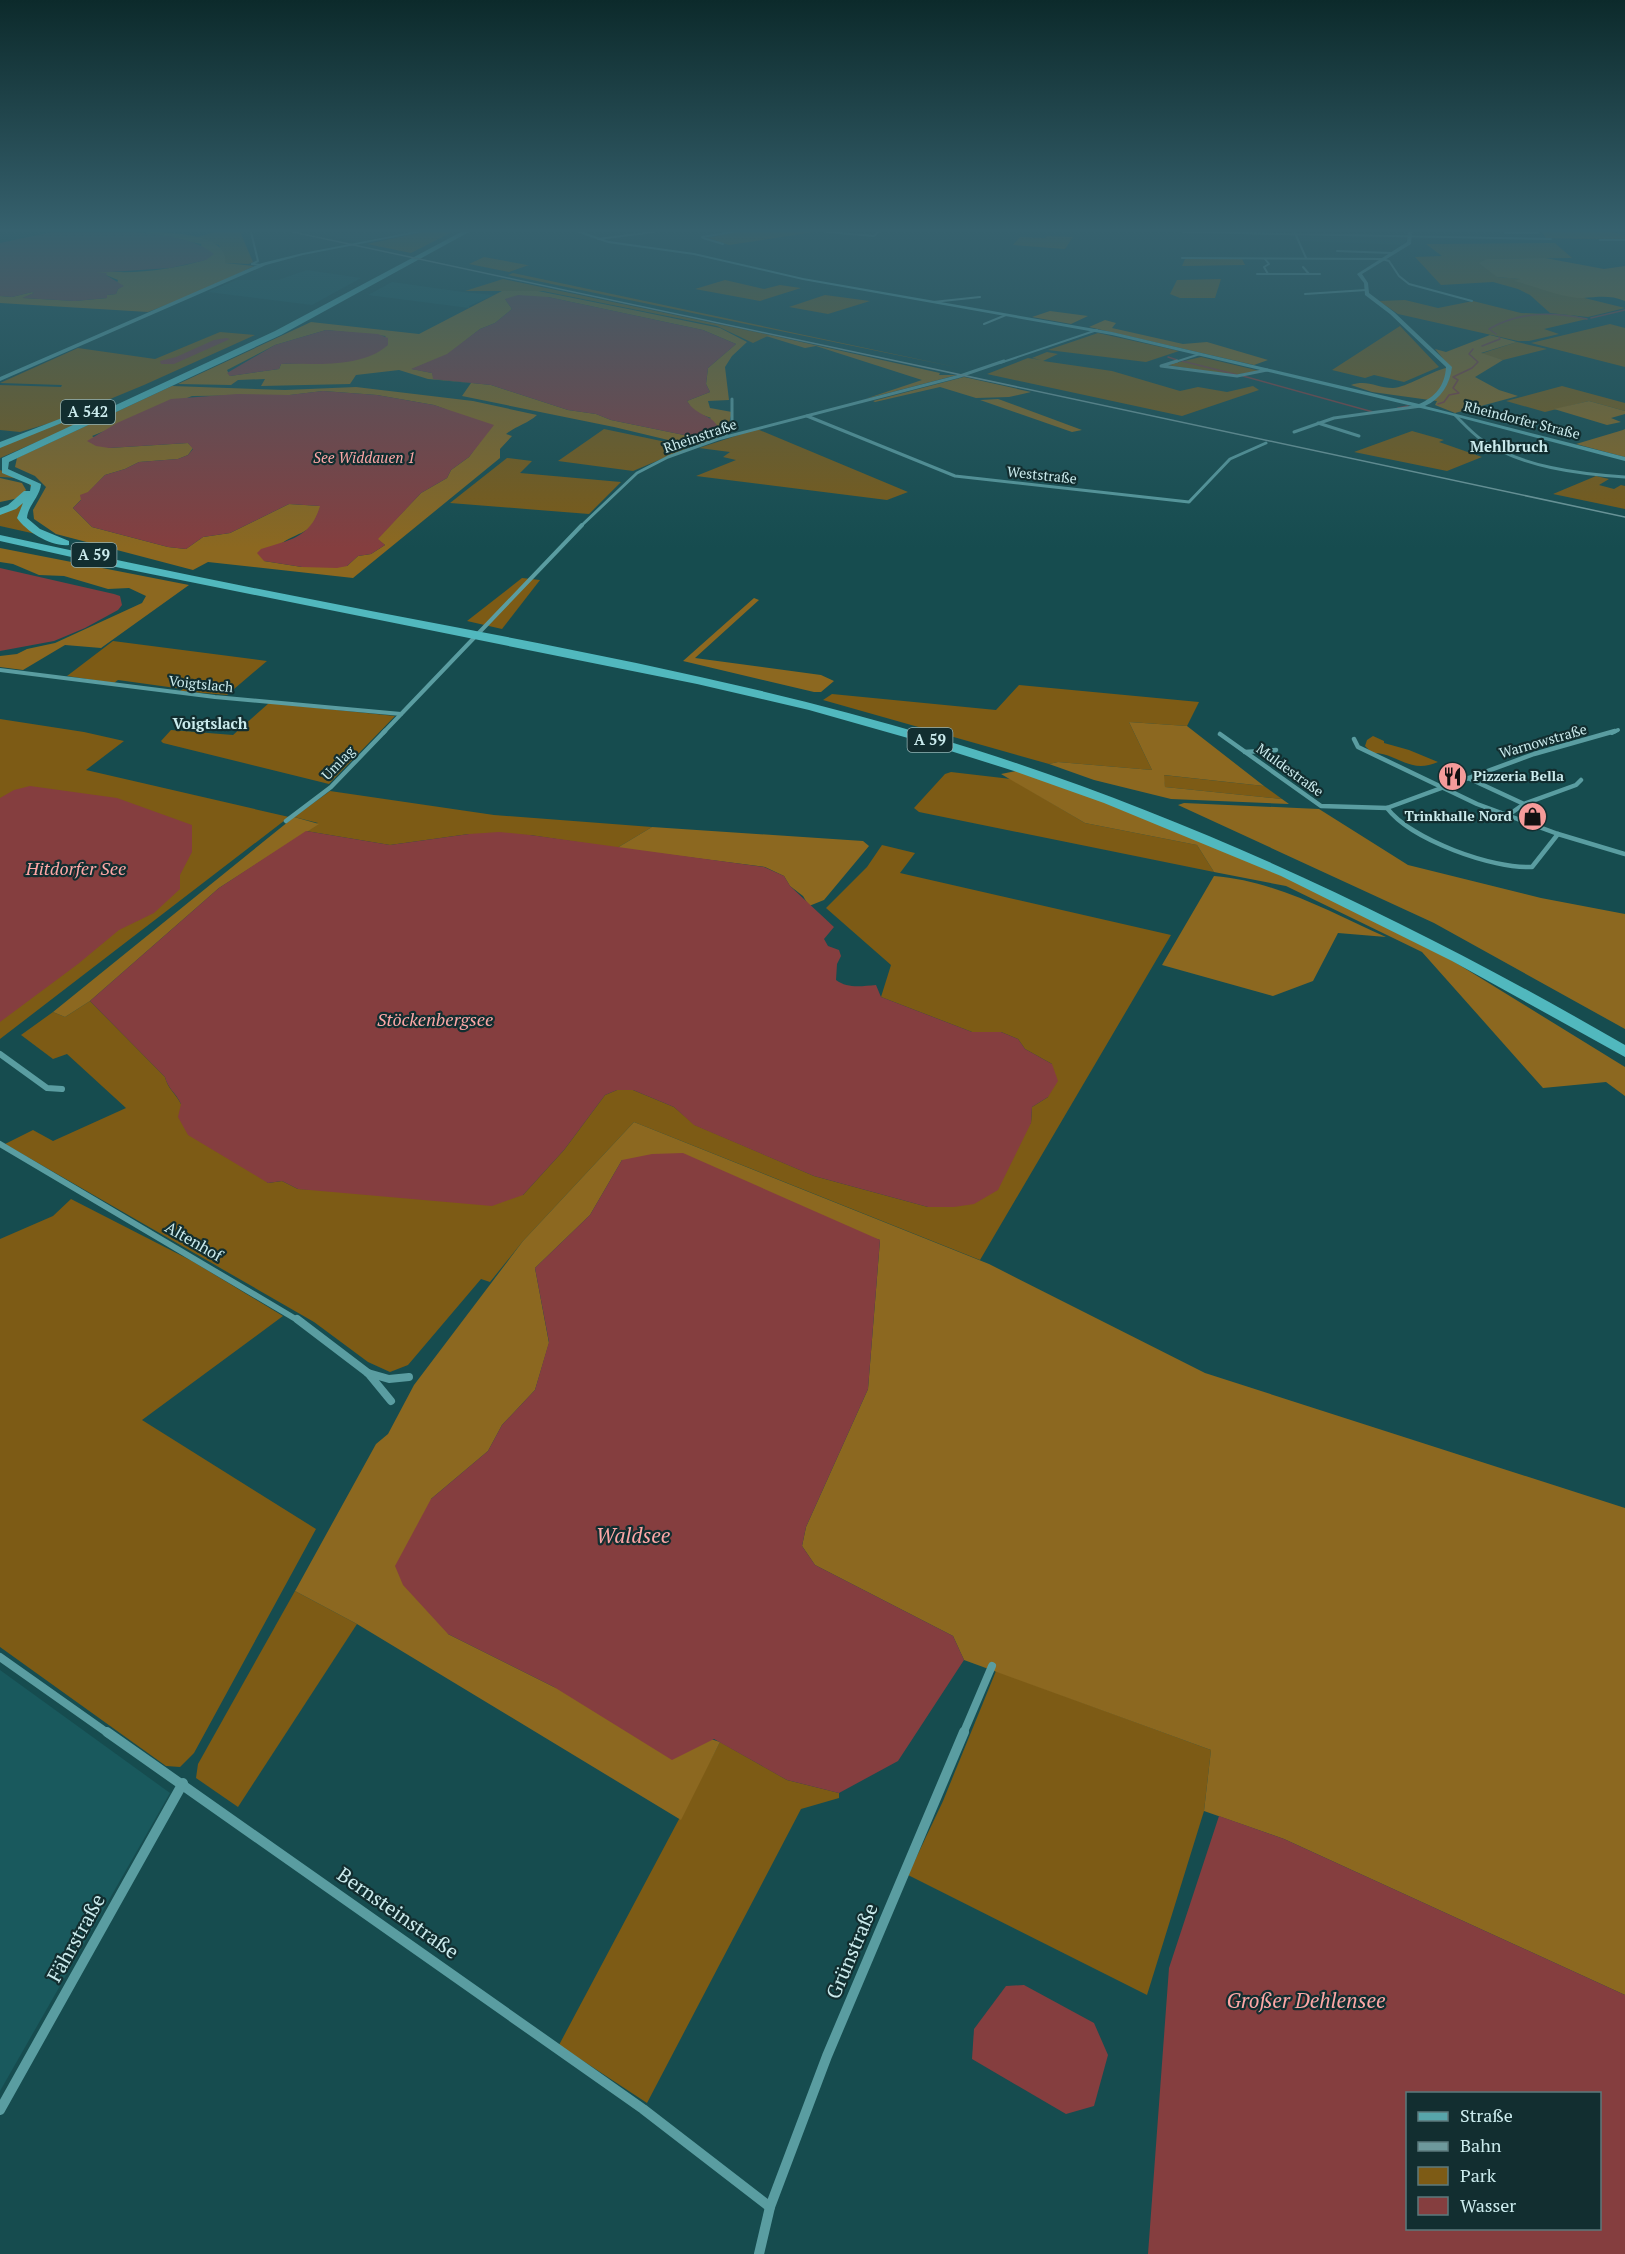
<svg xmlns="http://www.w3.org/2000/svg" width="1625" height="2254" font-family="'PT Serif',serif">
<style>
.built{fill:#19595d}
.green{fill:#7d5b15}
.forest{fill:#8c6820;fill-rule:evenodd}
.water{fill:#853e3f;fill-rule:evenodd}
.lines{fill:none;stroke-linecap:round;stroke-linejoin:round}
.stream{stroke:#853e3f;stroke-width:1.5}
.street-far6{stroke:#5a9da1;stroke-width:2}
.street-far5{stroke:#5a9da1;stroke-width:3}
.street-far4{stroke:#5a9da1;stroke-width:4}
.street-far3{stroke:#5a9da1;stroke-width:4.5}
.street-far2{stroke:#5a9da1;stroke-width:6}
.street-far1{stroke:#5a9da1;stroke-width:8}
.street{stroke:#5a9da1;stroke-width:10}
.secondary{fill:#57a5aa;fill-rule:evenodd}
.highway{fill:#51b8be;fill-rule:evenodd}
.rail{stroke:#6e999c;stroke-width:1.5}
.labels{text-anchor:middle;stroke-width:4.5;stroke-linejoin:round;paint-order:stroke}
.far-street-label{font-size:14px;fill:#cbebed;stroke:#122e30}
.far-poi-label{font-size:14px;font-weight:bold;fill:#cbebed;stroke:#122e30;text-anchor:start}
.shield{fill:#122e30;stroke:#94b2b4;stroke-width:1.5}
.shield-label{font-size:15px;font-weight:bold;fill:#cbebed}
.far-neighbourhood-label{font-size:15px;font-weight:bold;fill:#cbebed;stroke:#122e30}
.far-water-label{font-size:15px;font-style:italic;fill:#fda7a6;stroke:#122e30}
.street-label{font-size:16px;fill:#cbebed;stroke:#122e30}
.water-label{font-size:18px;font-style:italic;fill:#fda7a6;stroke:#122e30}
.near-street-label{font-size:20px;fill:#cbebed;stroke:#122e30}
.near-water-label{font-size:21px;font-style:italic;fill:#fda7a6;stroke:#122e30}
</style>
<rect width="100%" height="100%" fill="#164c4f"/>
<g class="built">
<polygon points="312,232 403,232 357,242"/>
<polygon points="1299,235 1406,237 1406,241 1402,245 1301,241"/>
<polygon points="307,270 361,278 312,305 208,292 236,280 278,280"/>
<polygon points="392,282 463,292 494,295 469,306 469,308 368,295"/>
<polygon points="0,1670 170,1793 0,2091"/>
</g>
<g class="green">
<polygon points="215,232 243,232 241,234 253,262 249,264 225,263 219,245 194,238"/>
<polygon points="424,232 452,232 411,253 367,244"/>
<polygon points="736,232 814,232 729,245 708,238"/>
<polygon points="1542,232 1611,232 1625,235 1625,240 1546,238"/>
<polygon points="1047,236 1073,237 1065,249 1013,245 1020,237 1045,238"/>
<polygon points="1555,243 1572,258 1487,259 1497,277 1522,279 1516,281 1625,308 1588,317 1550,313 1530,295 1518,289 1493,282 1441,285 1415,257 1442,256 1426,244"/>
<polygon points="484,257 527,265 529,265 509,272 469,264"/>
<polygon points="1185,259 1242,259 1245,265 1182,266"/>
<polygon points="513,273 960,368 508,275"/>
<polygon points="503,279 770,335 753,343 717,326 543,291 465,291"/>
<polygon points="1221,279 1215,298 1180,298 1170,294 1177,280"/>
<polygon points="725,280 764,289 780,285 801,288 760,301 695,289"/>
<polygon points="825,295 870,301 828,314 789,307"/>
<polygon points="1405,300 1438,308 1473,301 1521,313 1570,315 1587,319 1544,329 1559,334 1529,341 1518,341 1398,314 1379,301"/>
<polygon points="1610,324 1625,328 1625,367 1531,343"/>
<polygon points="1400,326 1439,367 1404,382 1374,375 1365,378 1332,370"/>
<polygon points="220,332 255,335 144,385 57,421 20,432 0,430 0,385 61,387 62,385 0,383 78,348 155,359"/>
<polygon points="1098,333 1179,351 1146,362 1048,350"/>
<polygon points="1517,342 1547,349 1503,360 1480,354"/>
<polygon points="1047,352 1058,354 1043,361 1112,371 1180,391 1198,387 1227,392 1253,386 1259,390 1182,416 987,374 1028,358 1041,360 1032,358"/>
<polygon points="1201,357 1260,371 1232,375 1167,365"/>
<polygon points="1562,386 1625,403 1625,411 1589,401 1545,412 1506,401"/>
<polygon points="68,420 83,422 0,458 0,446"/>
<polygon points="604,429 690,447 633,471 558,461"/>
<polygon points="757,429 908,492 887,500 696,476 736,460 723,457 730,452 699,448"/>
<polygon points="1412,431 1444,440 1439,442 1482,457 1447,471 1354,452"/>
<polygon points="507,458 532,461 520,473 621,482 589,514 450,503"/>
<path d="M0,470L27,480L34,486C34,497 21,503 19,515L25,526L36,534L0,526V514L18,505L32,489C28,477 11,478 0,477Z"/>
<polygon points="1596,476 1609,479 1599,485 1614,489 1621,485 1625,486 1625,509 1553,494"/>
<polygon points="522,578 540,580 502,629 467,621"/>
<polygon points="113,641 267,661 227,695 180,691 183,689 118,680 114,683 67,676"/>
<polygon points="1019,685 1199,702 1187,726 1129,722 1152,770 1058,762 1049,764 823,700 832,694 996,710"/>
<polygon points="269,703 395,716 329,784 163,743 161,741 171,730 233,735"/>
<polygon points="0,719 84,732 124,741 86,770 289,817 0,1039"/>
<path d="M1373,736L1384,741V743L1409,750L1438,762C1409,775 1397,752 1372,753L1365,746L1367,740Z"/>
<polygon points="951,772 1011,779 1085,823 1197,845 1214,872 919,812 914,808 945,774"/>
<polygon points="1163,775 1264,786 1282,799 1165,787"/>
<polygon points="330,791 494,815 652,827 617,848 530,835 469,834 390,845 306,831 318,823 294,817"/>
<path d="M882,845L915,853L900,873L1171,935L980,1260L634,1122L523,1241L490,1282L481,1279L408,1365L390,1372L368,1362L314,1322L5,1144L33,1130L53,1141L126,1108L67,1054L53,1059L21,1035L53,1012L65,1017L90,1001L165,1077C168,1089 176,1094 181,1104L268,1183L282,1181L298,1189L523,1195L564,1150L605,1095L617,1090H633L674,1107L695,1125L814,1176L928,1207L1031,1123L1032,1107L1048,1097L1052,1064L1025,1049L1018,1039L1001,1032H972L881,997L891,965L826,908L867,867Z"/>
<polygon points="71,1199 192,1261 283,1316 142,1420 316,1529 194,1753 180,1767 166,1766 0,1647 0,1239 53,1216"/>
<polygon points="295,1591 357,1624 238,1807 196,1778 198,1764"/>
<polygon points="996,1671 1211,1750 1204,1811 1147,1995 908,1875 943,1801"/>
<polygon points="720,1742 787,1780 839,1793 839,1798 801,1809 647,2103 559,2045"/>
</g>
<g class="forest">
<path d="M144,232C165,232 230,233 225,263L254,266L205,290L148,312L0,303V296L12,297L32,292L34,293L23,298L75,301L107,298V295L116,294L118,289L123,286L117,283L118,280L101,273H93C102,270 108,272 117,272C145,273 178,268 205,260L201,244Z"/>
<path d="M1545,258L1604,269L1625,266V301C1610,295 1599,297 1583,298C1561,298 1535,286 1514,281L1520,279L1497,277L1479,263L1487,259Z"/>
<path d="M502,291H538L638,311L720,328L747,342L732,356L725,367L729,400L708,401L710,408L732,412L726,434L699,445H689L614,427L462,396L471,383L428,379L399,370L356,375L350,384L261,386L265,379L238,380L231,385L178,384L311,322L419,334ZM548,297L703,330L736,344L708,368L706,384L710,392L687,401L694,412L711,418L684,435L611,420L596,414L568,410L491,385L434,379L432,373L412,369L447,355L480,329L495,323L512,309L505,299ZM326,330L386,336L350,361L281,364L279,369L230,376L227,370L275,345Z"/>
<polygon points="1050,311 1088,316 1071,324 1032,317"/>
<polygon points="1105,320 1116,323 1112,328 1183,344 1207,342 1268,360 1254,365 1089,327"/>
<polygon points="770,335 940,373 939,375 957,375 865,399 922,380 816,346 805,348 766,336"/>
<path d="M1490,335L1517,342L1481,353L1503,360L1475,377L1499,390L1518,396L1455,413L1435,405L1437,401L1372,392L1351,385C1367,379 1377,388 1393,388C1405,388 1433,370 1450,367L1435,349L1446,352Z"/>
<polygon points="964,377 1031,392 1009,397 976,398 940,387 875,402 873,401"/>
<path d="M172,386L285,390L356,387L473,401L537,415C527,424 516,426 506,434L512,436L500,449V458L353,578L208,562L193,570L56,534L34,519L33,510L46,487L35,476L15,467L17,458ZM323,391L377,395L434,405L445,409L485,435L469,457L451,470L447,478L421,493L377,539L385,545L371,554L358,556L347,566L302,567L264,561C271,555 277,546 285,541C309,528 310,534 321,506L289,504L230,533L203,537L186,549L168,547L92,527L73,508L105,475L125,469L139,462L178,459L188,455L193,448L188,443L109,448L92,436L192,396L290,395Z"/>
<polygon points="998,399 1001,400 1082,430 1072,432 980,400"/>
<polygon points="1589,401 1625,411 1625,414 1611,418 1621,422 1607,425 1554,409"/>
<polygon points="1625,429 1625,457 1576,444 1623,430"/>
<polygon points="0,478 22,483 26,490 19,498 0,502"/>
<polygon points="0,548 189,585 101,648 65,645 23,670 0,667 0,656 17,654 27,649 55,643 142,603 146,596 129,588 108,589 64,576 39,575 13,564 0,562"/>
<polygon points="754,598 759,600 695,658 821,675 834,681 821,692 814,692 683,661"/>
<polygon points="1129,722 1187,726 1264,786 1164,775 1165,787 1282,799 1289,804 1171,799 1094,780 1049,764 1058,762 1152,770"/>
<polygon points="1016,771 1107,803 1285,877 1435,950 1625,1067 1625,1096 1606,1082 1543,1088 1422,952 1286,886 1214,872 1197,845 1085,823 1001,774"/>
<polygon points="1184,803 1319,809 1408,865 1541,898 1625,914 1625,1029 1434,923 1178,805"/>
<polygon points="294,817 319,824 219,888 90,1001 65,1017 53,1012"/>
<polygon points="652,827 863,841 869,846 824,900 809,906 803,896 790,886 784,876 765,867 617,848"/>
<path d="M1214,876C1276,881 1330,912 1386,937L1338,933L1313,981L1273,996L1162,965Z"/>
<polygon points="634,1122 989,1264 1205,1373 1625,1508 1625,1995 1284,1839 1204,1811 1211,1750 964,1660 953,1636 815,1565 802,1546 806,1527 868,1389 880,1240 622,1160 590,1215 535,1268 549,1343 535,1390 502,1425 488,1451 431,1499 448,1634 554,1687 720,1742 681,1820 357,1624 295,1591 376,1444 388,1434 414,1385 523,1241"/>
</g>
<g class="water">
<path d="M52,232C96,232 181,226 214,254L206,260L170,268L95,273H107L106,275L124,286L118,289L116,294L107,295V298L75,301L22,298L34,293L32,292L12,297L0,296V243Z"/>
<path d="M518,295L548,297L703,330L736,344L708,368L706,384L710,392L687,401C697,417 713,414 719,429L701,434L684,435L611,420L596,414L568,410L491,385L433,379L432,373L411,369L447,354L480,329L495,323L512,309L505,299Z"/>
<path d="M326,330L378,334L388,338V345C361,369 314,363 281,364L279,369L230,376L227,373L275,345Z"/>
<polygon points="226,338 230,339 174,364 161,364 160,361 176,357 214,340"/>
<path d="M323,391L377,395L434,405L494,425L469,457L451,470L447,478L421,493L378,539L385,545L371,554L358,556L347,566L337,568L302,567L264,561L257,553L261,549C289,540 311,538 320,506L289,504L230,533L203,537L186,549L168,547L92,527L73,508L81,500L80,495L88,492L105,475L125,469L139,462L178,459L188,455L193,449L188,443L109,448L96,446L87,441L117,423L171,399L237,394L289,395Z"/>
<polygon points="0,568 114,594 120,596 122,605 118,610 85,628 54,641 0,651"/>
<polygon points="30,786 117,798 192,825 192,852 180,875 180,889 154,913 119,930 78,964 0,1022 0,798 14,790"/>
<path d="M306,831L390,845L469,834L499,832L530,835L764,867L784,876L790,886L834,927L824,939L828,946L839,950L841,956L837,964L836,980C848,989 862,986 876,985L881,997L972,1032H1001L1018,1039L1025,1049L1052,1064L1058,1081L1048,1097L1032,1107L1031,1123L998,1190L974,1204L954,1207H928L814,1176L694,1125L674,1107L633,1090H617L605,1095L564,1150L523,1195L492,1206L298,1189L282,1181L268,1183L188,1135L178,1117L181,1104C176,1093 168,1089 165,1077L90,1001L219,888Z"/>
<polygon points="683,1153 880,1240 868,1389 806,1527 802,1546 815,1565 953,1636 964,1660 898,1761 839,1793 787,1780 714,1739 672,1760 554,1687 448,1634 403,1585 395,1566 431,1499 488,1451 502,1425 535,1390 549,1342 535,1268 590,1215 622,1160 652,1154"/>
<path d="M1219,1816L1284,1839L1625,1995V2254H1148L1169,1968ZM1408,2094H1600V2228H1408Z"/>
<polygon points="1024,1985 1094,2023 1108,2055 1094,2106 1066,2114 972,2059 974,2029 1006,1986"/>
</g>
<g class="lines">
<g class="stream">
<polyline points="1591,318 1625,310"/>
<path d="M1496,334L1489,329C1520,311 1553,312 1587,319"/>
<polyline points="1482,346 1500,339 1499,337"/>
<polyline points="1168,357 1177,360"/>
<polyline points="1182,361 1238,375"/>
<polyline points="1243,376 1373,412"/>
<polyline points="1438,404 1444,402 1449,395 1459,393 1453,388 1458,380 1453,377 1472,368 1478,362 1469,354 1473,349"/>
<polyline points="1398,408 1408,406"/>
</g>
<g class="street-far6">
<polyline points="251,232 258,261 252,264 261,265"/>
<polyline points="827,232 874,236 878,232"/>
<polyline points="1183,232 1551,239"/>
<polyline points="1295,233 1306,258"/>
<polyline points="1505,233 1538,233"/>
<polyline points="702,237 733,232"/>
<polyline points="703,238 723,244"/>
<polyline points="598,239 654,232"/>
<polyline points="1600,240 1625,240"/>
<polyline points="1337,251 1391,253"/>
<polyline points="1182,258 1382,259 1389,261 1399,276 1409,284 1472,301"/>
<polyline points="1265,259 1269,264 1264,267 1268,274"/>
<polyline points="1303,267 1309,274"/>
<polyline points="1257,274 1320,274"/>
<polyline points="1305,294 1366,290"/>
<polyline points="933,302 980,297"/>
<polyline points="984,324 1006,315"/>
<polyline points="1000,363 1097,330"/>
<polyline points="1172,363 1200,354"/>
</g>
<g class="street-far5">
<polyline points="1177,361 1161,366 1237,376 1267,370"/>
<path d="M1455,415C1464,424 1472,433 1482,440C1521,467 1579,474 1625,477"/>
<polyline points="807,416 955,476 1189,502 1230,459 1266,443"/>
<polyline points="1318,423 1359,436"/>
<polyline points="1294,432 1334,418 1421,406"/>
<polyline points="726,435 732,421 732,399"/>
<polyline points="581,526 637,473 668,457 718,439 960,376 1004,361"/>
</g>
<g class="street-far4">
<polyline points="0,670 215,697 401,714"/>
<polyline points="383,733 582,525"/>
<polyline points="1612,733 1618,730"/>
</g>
<g class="street-far3">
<polyline points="1220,734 1321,806 1387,808 1534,754 1615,731"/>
<polyline points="1354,739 1358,747 1477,804 1558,834 1625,854"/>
<polyline points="1245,752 1276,750"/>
<polyline points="1468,778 1524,804"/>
<path d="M1387,808C1411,840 1493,869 1532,867L1558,834"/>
<polyline points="1507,816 1524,804 1576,785 1581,780"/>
<polyline points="286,821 331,787 385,731"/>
</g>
<g class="street-far2">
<polyline points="0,1054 47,1088 62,1089"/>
<polyline points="0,1144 299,1321"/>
</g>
<g class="street-far1">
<polyline points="297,1319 368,1373 391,1401"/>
<polyline points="368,1373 389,1379 409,1377"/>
<polyline points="0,1657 109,1734"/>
<polyline points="963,1734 992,1666"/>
</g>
<g class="street">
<polyline points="107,1732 643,2109 770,2207"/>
<polyline points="0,2110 183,1783"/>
<polyline points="759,2254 770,2207 827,2056 964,1732"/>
</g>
<g class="secondary">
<polygon points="412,232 422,232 303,255 266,265 0,381 0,377 262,263 303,253"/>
<path d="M576,232H583L609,241L694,253L803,278L1112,332L1419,404C1435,397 1445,386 1446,367L1390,314L1365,295L1364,283L1357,274L1407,242L1408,232H1412L1411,244L1362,274L1368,283L1369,293L1394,312L1452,367C1450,384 1441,399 1425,406L1625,457V461L1446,414L1112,335L803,280L694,255L608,243Z"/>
</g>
<g class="highway">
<path d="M461,232H469L281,335L9,462L8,469L41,484C40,497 28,505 27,518L40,529L69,541V545C51,547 27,532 17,518L23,503L16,509L0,515V508L8,505L24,491H30L31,485L2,473V458L275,331Z"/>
<polygon points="62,418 69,420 0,448 0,442"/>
<path d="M0,535C123,562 247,587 371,611C560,647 750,682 934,737C1178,810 1405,918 1625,1045V1057L1452,961L1281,876L1104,803L1014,771L922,742L809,710L697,684L116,567L0,541Z"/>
</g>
<polyline class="rail" points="293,232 1625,517"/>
</g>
<linearGradient id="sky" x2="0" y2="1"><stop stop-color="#0c2a2b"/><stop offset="0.42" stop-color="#36616e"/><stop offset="1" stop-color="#36616e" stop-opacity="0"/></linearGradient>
<rect width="1625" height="548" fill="url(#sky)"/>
<defs>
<symbol id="restaurant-disc" viewBox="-11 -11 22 22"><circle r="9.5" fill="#f59b9a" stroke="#122e30"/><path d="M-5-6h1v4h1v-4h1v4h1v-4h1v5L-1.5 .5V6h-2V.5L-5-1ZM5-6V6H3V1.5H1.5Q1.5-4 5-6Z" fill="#111"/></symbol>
<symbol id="shop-disc" viewBox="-11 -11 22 22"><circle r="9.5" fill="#f59b9a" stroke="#122e30"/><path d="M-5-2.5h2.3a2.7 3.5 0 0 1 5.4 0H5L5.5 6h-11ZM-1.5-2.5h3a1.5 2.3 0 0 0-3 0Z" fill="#111"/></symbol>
</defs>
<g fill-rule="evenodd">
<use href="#restaurant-disc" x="1436" y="760" width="33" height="33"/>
<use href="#shop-disc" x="1516" y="800" width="33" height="33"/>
</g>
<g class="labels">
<g class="far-street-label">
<text transform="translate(1522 420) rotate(14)" y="5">Rheindorfer Straße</text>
<text transform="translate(700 436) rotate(-19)" y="5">Rheinstraße</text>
<text transform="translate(1042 475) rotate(6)" y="5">Weststraße</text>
<text transform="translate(201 684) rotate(6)" y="5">Voigtslach</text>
<text transform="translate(1543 741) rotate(-16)" y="5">Warnowstraße</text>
<text transform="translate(338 763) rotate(-46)" y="5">Umlag</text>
<text transform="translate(1290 770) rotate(36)" y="5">Muldestraße</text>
</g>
<g class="far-poi-label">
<text x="1473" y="781">Pizzeria Bella</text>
<text x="1512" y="821" text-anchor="end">Trinkhalle Nord</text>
</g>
<g class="shield">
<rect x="61" y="400" width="54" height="24" rx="4.5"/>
<rect x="71.5" y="543" width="45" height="24" rx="4.5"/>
<rect x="907.5" y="728" width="45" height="24" rx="4.5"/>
</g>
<g class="shield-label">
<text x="88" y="417">A 542</text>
<text x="94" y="560">A 59</text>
<text x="930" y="745">A 59</text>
</g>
<g class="far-neighbourhood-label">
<text x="1509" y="452">Mehlbruch</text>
<text x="210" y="729">Voigtslach</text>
</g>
<g class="far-water-label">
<text x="364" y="463">See Widdauen 1</text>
</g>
<g class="street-label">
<text transform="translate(194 1241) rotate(30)" y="6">Altenhof</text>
</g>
<g class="water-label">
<text x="76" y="875">Hitdorfer See</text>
<text x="435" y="1026">Stöckenbergsee</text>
</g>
<g class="near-street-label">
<text transform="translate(398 1913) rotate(35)" y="7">Bernsteinstraße</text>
<text transform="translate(76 1938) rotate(-61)" y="7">Fährstraße</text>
<text transform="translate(852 1951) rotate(-67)" y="7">Grünstraße</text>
</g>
<g class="near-water-label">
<text x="633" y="1543">Waldsee</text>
<text x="1306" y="2008">Großer Dehlensee</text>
</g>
</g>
<rect x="1406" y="2092" width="195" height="138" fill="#122e30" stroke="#5c7a7c" stroke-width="1.5"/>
<rect x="1418" y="2112" width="30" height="9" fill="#57a5aa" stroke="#5c7a7c" stroke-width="1.5"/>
<text x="1460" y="2122" font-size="18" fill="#cbebed">Straße</text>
<rect x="1418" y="2142" width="30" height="9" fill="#6e999c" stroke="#5c7a7c" stroke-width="1.5"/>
<text x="1460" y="2152" font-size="18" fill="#cbebed">Bahn</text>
<rect x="1418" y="2167" width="30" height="18" fill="#7d5b15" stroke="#5c7a7c" stroke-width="1.5"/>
<text x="1460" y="2182" font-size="18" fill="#cbebed">Park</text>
<rect x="1418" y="2197" width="30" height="18" fill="#853e3f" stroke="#5c7a7c" stroke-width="1.5"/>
<text x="1460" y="2212" font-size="18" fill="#cbebed">Wasser</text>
</svg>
